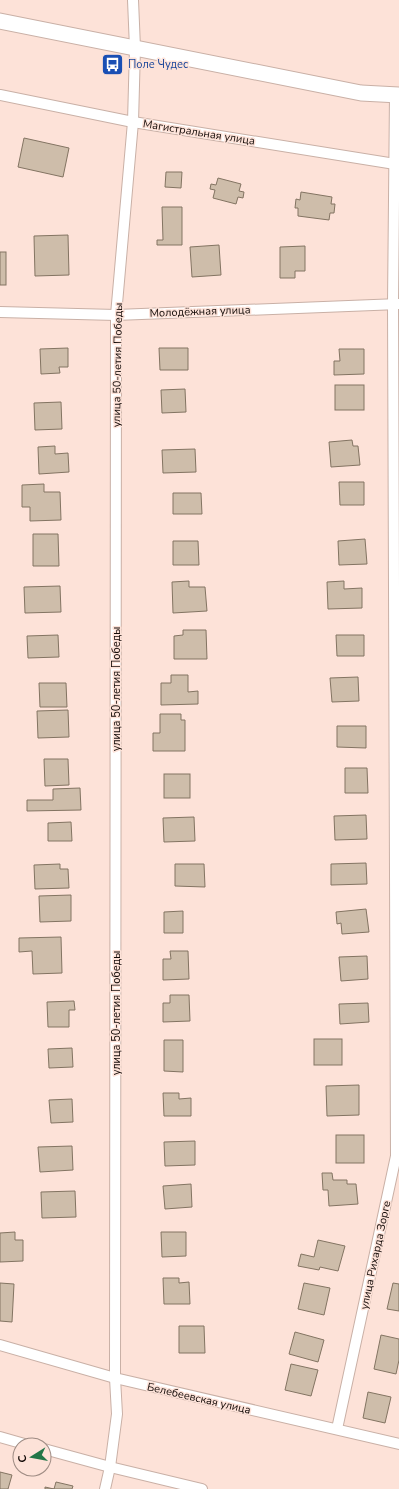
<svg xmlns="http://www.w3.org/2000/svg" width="399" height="1489" font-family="'Nunito Sans',sans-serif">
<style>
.building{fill:#cebdaa;stroke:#837462}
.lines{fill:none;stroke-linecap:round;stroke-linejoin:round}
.minor-casing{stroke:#c9b0a6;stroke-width:12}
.secondary-casing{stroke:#c9b0a6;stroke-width:17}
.minor{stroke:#fff;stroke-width:10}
.secondary{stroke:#fff;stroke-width:15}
.labels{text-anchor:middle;stroke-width:3;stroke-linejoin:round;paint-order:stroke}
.transit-label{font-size:11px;fill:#164399;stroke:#fde2d8;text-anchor:start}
.street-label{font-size:11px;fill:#120a07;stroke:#fde2d8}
</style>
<rect width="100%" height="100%" fill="#fde2d8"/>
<g class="building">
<polygon points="24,138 69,148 63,177 18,167"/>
<polygon points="166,172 182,172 181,188 165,187"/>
<polygon points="218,178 241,184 239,191 244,192 243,198 238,197 236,204 213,198 215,190 210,189 211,184 216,185"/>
<polygon points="301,192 332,197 331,204 335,204 334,213 330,213 329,220 298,216 298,208 295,208 296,199 300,200"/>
<polygon points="162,207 182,207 182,245 157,245 157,240 163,240"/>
<polygon points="68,235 69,275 35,276 34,236"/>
<polygon points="219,245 221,275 192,277 190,247"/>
<polygon points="305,246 305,271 295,271 295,278 280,278 280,247"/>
<rect x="0" y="252" width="6" height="33"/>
<polygon points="68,348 68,367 59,367 60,373 41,374 40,349"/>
<polygon points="159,348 188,348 188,370 160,370"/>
<polygon points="339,349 364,349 364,374 334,375 334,361 340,361"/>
<rect x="335" y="385" width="29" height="25"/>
<polygon points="185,389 186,412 162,413 161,390"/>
<polygon points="61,402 62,429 35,430 34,403"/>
<polygon points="352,440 353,446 358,446 360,465 331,467 329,442"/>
<polygon points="55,446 55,454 68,453 69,472 39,474 38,447"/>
<polygon points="195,449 196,472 163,473 162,450"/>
<polygon points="339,482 364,482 364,505 340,505"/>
<polygon points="44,484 44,492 60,492 61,520 30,521 30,507 22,507 22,485"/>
<polygon points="173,493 201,493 202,514 173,514"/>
<polygon points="33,534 58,534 59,566 33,566"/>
<polygon points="365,539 367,564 339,565 338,541"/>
<polygon points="173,541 198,541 199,565 173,565"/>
<polygon points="189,581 189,587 205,587 207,611 173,613 172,582"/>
<polygon points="344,581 344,589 362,588 362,608 328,609 327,582"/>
<polygon points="60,586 61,612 25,613 24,587"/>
<polygon points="183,630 206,630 207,659 174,659 174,636 183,635"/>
<polygon points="58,635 59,657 28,658 27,636"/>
<polygon points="336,635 364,635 364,656 337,656"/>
<polygon points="171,675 188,675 188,692 198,691 198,704 161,705 161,683 171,683"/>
<polygon points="358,677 359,701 332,702 330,678"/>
<polygon points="39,683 66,683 67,707 40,707"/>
<polygon points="68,710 69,737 38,738 37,711"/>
<polygon points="160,714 181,714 181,720 185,720 185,751 153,751 153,733 160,733"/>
<polygon points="337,726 366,726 366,748 337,747"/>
<polygon points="44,759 68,759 69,785 45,786"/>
<polygon points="345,768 367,768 368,793 345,793"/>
<rect x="164" y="774" width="26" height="24"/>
<polygon points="80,788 81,810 27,811 27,800 53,800 53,789"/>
<polygon points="366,815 367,839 335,840 334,816"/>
<polygon points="194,817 195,841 164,842 163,818"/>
<polygon points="71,822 72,841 48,841 48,823"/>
<polygon points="366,863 367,884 331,885 331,864"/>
<polygon points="60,864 60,869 68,869 69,888 35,889 34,865"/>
<polygon points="175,864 204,864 205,887 175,886"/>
<polygon points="71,895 71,921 40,922 39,896"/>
<polygon points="366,909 369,932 342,934 341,923 337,924 336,912"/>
<polygon points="183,911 183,933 164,933 164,912"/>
<polygon points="61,937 62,973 33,974 32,951 19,952 19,938"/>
<polygon points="170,951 188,951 189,979 163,980 163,959 171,959"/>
<polygon points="367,956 368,979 341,981 339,957"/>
<polygon points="170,995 189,995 190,1021 163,1022 163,1003 170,1003"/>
<polygon points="74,1001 75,1010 69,1010 69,1027 48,1027 47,1002"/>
<polygon points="368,1003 369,1022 340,1024 339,1004"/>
<rect x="314" y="1039" width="28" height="26"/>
<polygon points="164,1040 183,1040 183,1072 164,1071"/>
<polygon points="72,1048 73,1067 49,1068 48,1049"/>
<polygon points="359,1085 359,1115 327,1116 326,1086"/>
<polygon points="163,1093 179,1093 179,1099 191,1098 191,1116 164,1116"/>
<polygon points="72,1099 73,1122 51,1123 49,1100"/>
<rect x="336" y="1135" width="28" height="28"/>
<polygon points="195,1141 195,1165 165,1166 164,1142"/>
<polygon points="72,1146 73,1170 40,1172 38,1147"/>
<polygon points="322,1173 332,1173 333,1180 347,1180 347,1184 356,1184 358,1204 329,1206 328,1190 323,1190"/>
<polygon points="191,1184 192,1207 165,1209 163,1186"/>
<polygon points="75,1191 76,1217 42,1218 41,1192"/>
<polygon points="15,1232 15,1240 23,1240 23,1261 0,1262 0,1233"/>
<polygon points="161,1232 186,1232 186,1256 162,1257"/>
<polygon points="318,1240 345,1246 338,1271 320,1267 319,1270 298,1266 301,1254 314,1257"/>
<polygon points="163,1278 179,1278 179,1283 189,1282 190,1304 164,1304"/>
<polygon points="0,1283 14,1284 12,1322 0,1321"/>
<polygon points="304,1283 330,1288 324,1315 298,1309"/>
<polygon points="393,1283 399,1284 399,1311 387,1309"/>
<polygon points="179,1326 204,1326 205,1353 179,1353"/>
<polygon points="295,1332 324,1340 318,1362 289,1354"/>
<polygon points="381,1335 399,1339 399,1360 396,1374 374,1369"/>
<polygon points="291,1364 318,1370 311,1396 285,1390"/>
<polygon points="368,1392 391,1397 385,1423 363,1418"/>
<polygon points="0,1472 12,1475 8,1489 0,1489"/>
<polygon points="56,1482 73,1486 72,1489 45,1489 45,1487 54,1489"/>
</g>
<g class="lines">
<defs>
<g id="minor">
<polyline points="0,95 133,122 395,164 399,163"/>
<polyline points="0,312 116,315 399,304"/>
<polyline points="0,1345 115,1378 399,1444"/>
<polyline points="337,1429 396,1156 393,304 395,95"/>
<polyline points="0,1437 28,1445"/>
<polyline points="44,1449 110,1467 202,1489"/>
<polyline points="105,1489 110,1467 117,1414 115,1378 116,315 133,122 135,48 133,0"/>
</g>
<polyline id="secondary" points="0,21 361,93 399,95"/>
</defs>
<use href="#minor" class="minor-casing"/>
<use href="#secondary" class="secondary-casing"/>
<use href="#minor" class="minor"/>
<use href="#secondary" class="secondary"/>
</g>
<defs>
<symbol id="bus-square" viewBox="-11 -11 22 22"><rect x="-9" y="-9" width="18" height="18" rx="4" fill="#1a4fb4" stroke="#fde2d8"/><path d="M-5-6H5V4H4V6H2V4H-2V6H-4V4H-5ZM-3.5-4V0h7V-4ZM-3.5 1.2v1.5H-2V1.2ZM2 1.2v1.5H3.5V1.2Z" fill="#fff"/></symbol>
</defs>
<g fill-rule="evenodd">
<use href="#bus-square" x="100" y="52" width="25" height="25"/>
</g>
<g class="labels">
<g class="transit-label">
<text x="128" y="68">Поле Чудес</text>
</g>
<g class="street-label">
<text transform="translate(199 132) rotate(9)" y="4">Магистральная улица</text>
<text transform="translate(200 311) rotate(-2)" y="4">Молодёжная улица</text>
<text transform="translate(117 365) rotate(-89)" y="4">улица 50-летия Победы</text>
<text transform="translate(116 689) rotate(-90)" y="4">улица 50-летия Победы</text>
<text transform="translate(116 1013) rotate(-90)" y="4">улица 50-летия Победы</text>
<text transform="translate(375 1255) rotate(-78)" y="4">улица Рихарда Зорге</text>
<text transform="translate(199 1398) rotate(13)" y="4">Белебеевская улица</text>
</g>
</g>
<g transform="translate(32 1457) rotate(259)"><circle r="19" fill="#fde2d8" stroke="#9f8c84"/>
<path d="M0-3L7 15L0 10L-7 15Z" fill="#227648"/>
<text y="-6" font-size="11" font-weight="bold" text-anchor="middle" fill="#120a07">С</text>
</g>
</svg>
